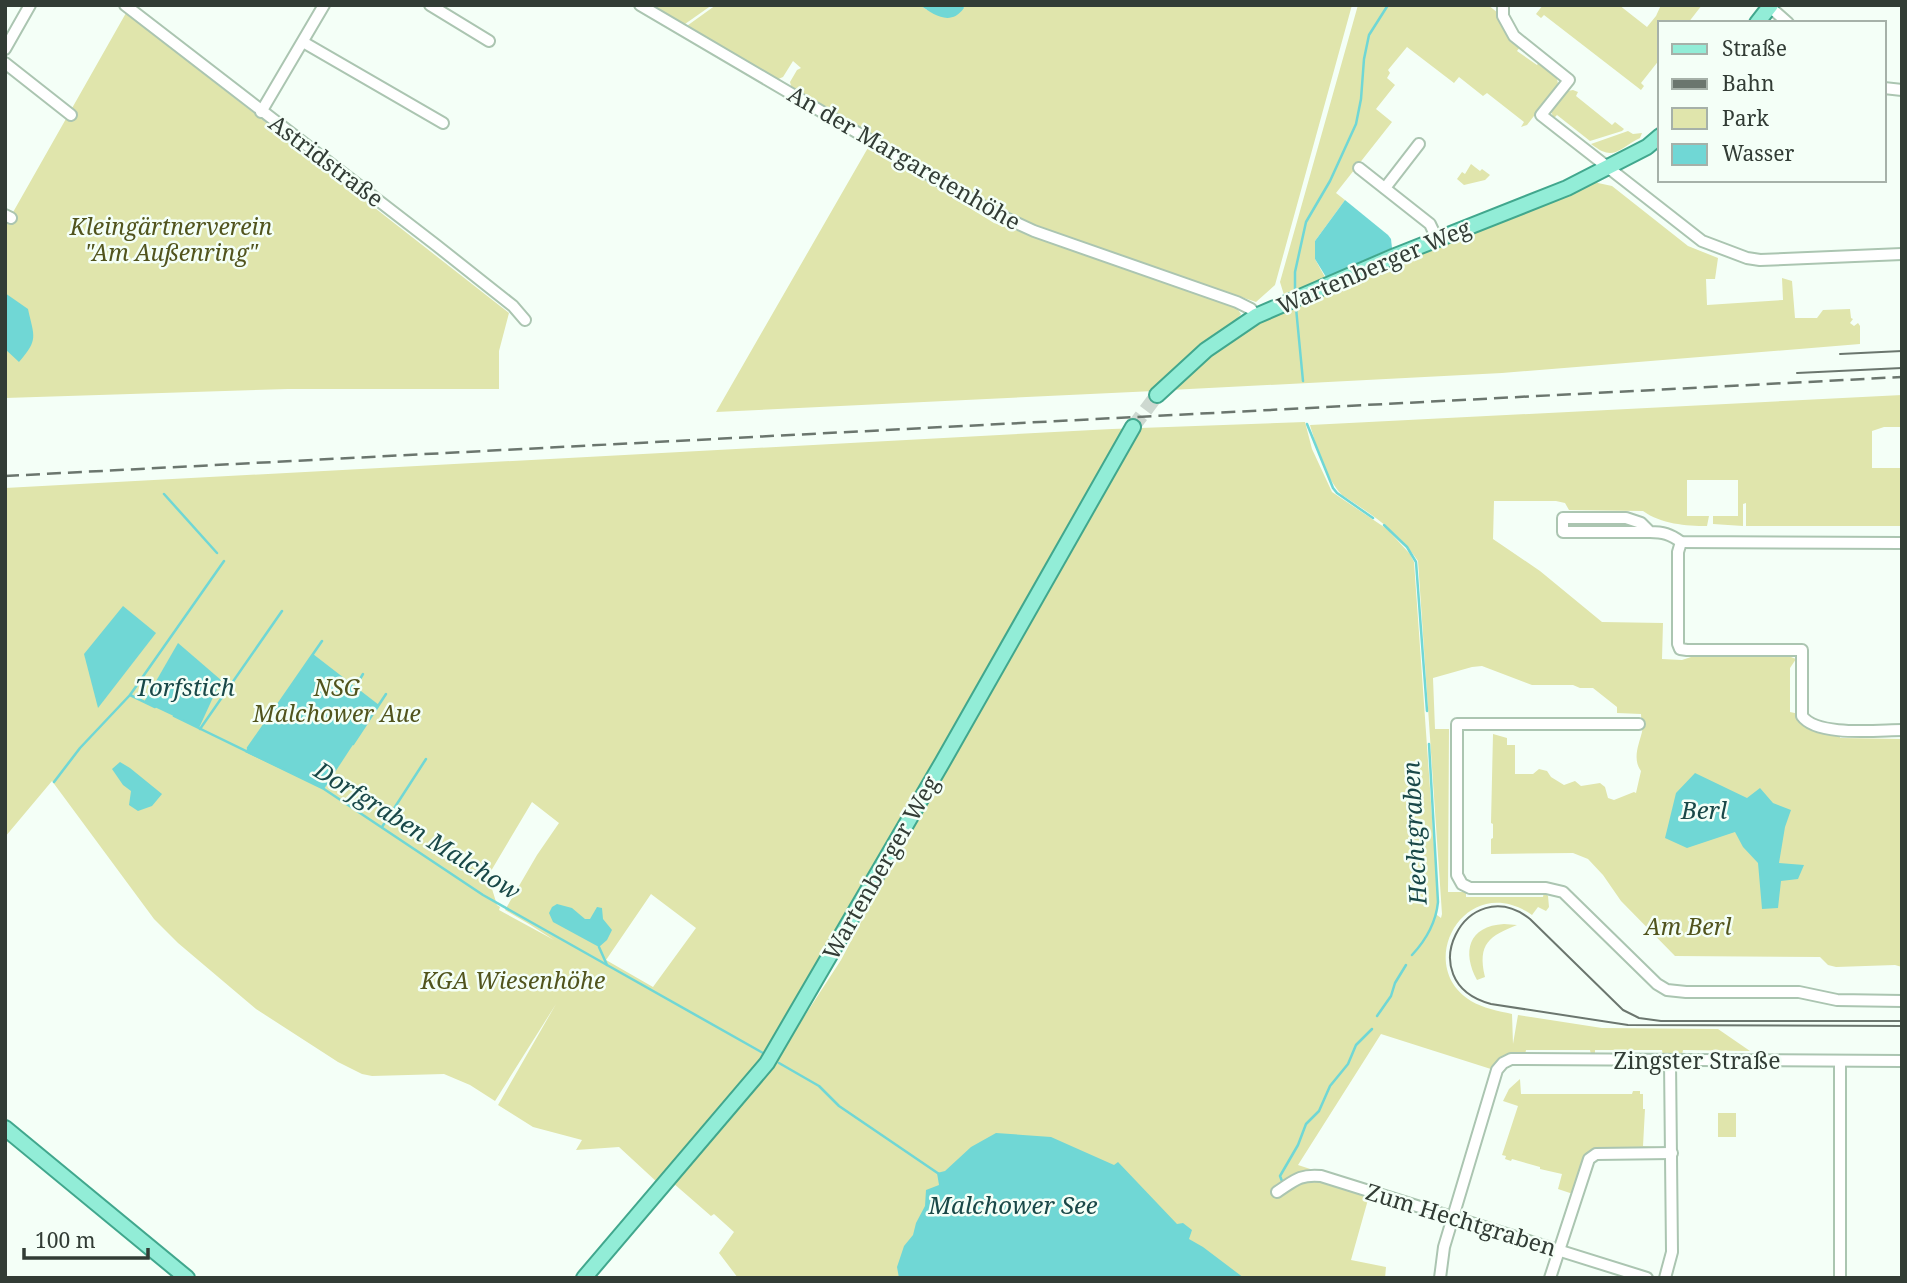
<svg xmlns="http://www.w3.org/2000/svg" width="1907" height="1283" font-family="'Noto Serif',serif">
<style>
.green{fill:#e0e5ac;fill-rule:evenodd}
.water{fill:#70d7d5}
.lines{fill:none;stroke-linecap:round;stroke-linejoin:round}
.stream{stroke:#70d7d5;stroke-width:2.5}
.major-tunnel{stroke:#cdd8d0;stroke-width:14;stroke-dasharray:14 7;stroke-linecap:butt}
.minor-casing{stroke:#abc5b1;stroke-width:14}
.major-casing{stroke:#41a78d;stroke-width:18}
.minor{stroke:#fff;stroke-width:10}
.major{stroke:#92edd7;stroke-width:14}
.tram{stroke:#6b766e;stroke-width:2}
.rail{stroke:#6b766e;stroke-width:2.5;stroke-dasharray:14 7;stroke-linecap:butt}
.labels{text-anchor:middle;stroke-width:5;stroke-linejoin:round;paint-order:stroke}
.street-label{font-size:23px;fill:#323c35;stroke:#f4fff7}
.park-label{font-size:23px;font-style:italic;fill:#51541d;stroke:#f4fff7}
.water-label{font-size:24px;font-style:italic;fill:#194848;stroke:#f4fff7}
</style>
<rect width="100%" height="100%" fill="#f4fff7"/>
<g class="green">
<polygon points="646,5 712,5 685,24 680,25"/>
<polygon points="716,5 920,5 927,10 964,8 963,5 1352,5 1275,285 1256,302 1043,230 989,205 792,89 790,82 797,70 801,68 793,61 783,77 776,80 684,28"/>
<path d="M1358,5H1488L1498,13L1501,26L1509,38L1520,47L1517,51L1537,65L1539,62C1548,69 1558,73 1558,85L1527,125L1521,127L1524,122L1487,93L1483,96L1459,77L1454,83L1407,47L1388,70L1390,73L1387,78L1395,85L1376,109L1392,122L1336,193L1345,200L1315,241V259L1326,279L1286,296L1284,295L1280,282Z"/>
<polygon points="1543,5 1619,5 1647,27 1656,16 1661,5 1702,5 1688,23 1660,23 1660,59 1641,83 1644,86 1641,90 1544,15 1541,18 1536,14"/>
<polygon points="126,13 509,313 499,351 499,389 288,389 5,398 5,218 12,214"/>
<path d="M1573,90L1578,92L1576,96L1612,125L1615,122L1624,129L1622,131L1590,141L1557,115L1554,118L1551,112C1555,102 1562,91 1573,90Z"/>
<path d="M1628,131L1633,134L1642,133L1640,138L1636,140C1616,152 1612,160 1591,144Z"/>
<path d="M869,146L994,223L1213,296L1236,307L1241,314C1230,330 1212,338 1197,349C1182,360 1164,375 1154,391L716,412Z"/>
<polygon points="1471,164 1480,171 1482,169 1490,175 1485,180 1464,185 1457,179 1462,172 1465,174"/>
<polygon points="1594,181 1598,183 1612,186 1688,246 1718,258 1715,279 1706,279 1707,305 1783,300 1782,278 1792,281 1795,318 1817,318 1823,310 1850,309 1851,318 1853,319 1850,323 1854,326 1858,323 1860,326 1860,344 1502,373 1170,390 1216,348 1266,316"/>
<path d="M1902,395V427H1884L1872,431V468H1902V526H1746V503L1743,504V526L1713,524V516H1738V480H1687V516H1709L1707,526C1686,526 1661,524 1643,511L1569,510L1565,503L1556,501H1494L1493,539L1540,571L1602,622L1663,623L1662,659L1682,660L1691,657H1791L1796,659L1790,668V712L1799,714L1839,733L1840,738L1902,739V967L1895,965L1836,967L1828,965L1820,957L1675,956L1621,901L1603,875L1588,859L1573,853L1491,854V839L1493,838V824L1491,823L1493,734L1507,738V745H1515V774H1533L1539,769L1547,771L1551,777L1564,785L1575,781L1581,786L1600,783L1605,787L1608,798L1614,800L1634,792L1636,793L1641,771C1632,759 1639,744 1642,732C1643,726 1641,720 1641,714L1617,713V707L1593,688H1580L1573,685H1532L1482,666L1472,667L1433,678L1435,729H1449L1448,892H1466V897H1543L1544,892L1548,896L1549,907L1546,911L1538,907L1532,915C1466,869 1412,965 1471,1001C1483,1008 1498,1011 1512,1014L1513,1044L1518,1015L1602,1028L1718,1029L1750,1051L1683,1050L1682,1055H1663L1662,1050H1595V1055H1591L1590,1050H1526L1525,1055L1494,1070L1381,1034L1298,1165L1371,1189L1351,1260L1386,1267L1385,1278H738L719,1253L734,1232L714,1214L711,1216L673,1183L763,1080L841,960L898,852L817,970L813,967L799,997L764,1058L658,1183L619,1147L576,1150L582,1140L533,1127L498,1105L556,1004L495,1101L470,1085L444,1074L372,1076L362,1074L338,1062L256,1009L178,943L154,919L52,781L5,837V488L1112,429L1305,422L1312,449L1332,492L1387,529L1410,554L1414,562L1438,902L1437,915L1441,918L1442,914L1418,561C1399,532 1371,514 1342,495C1325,477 1317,448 1310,425ZM532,802L559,823L537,855L505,910L529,924L554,940L499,910L500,907L497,905L488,876ZM651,894L696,928L653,987L606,960Z"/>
<path d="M1504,924L1517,925C1490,936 1477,943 1485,977L1477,980C1462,952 1468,926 1504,924Z"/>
<polygon points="1520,1079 1521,1094 1632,1094 1633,1091 1640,1091 1640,1094 1643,1094 1643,1109 1645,1109 1643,1146 1659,1147 1658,1150 1601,1149 1573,1194 1558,1189 1562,1174 1540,1169 1540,1167 1512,1159 1511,1161 1505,1159 1506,1156 1502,1155 1518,1106 1503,1101 1509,1089"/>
<rect x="1718" y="1113" width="18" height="24"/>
</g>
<g class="water">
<path d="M920,5H963L964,8C951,26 935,16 920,5Z"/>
<polygon points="1345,200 1388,235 1391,239 1392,248 1326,277 1315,259 1315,241"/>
<path d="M5,293L28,309C34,337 39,339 19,362L5,349Z"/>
<polygon points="123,606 156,633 98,708 84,654"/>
<polygon points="178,643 221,680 199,728 144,702"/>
<polygon points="313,654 379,705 324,789 245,752"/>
<polygon points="120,762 130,768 162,794 152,806 138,811 129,805 131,791 123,785 112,769"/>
<polygon points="1695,773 1747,798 1760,788 1773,803 1791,810 1785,827 1779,863 1804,865 1798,879 1781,881 1778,908 1762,909 1758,863 1743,847 1735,832 1687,848 1665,838 1676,793"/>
<polygon points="557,904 572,908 585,919 590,919 597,907 602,908 603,919 612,930 607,940 599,947 553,922 549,913 552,907"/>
<polygon points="996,1133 1051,1137 1114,1165 1118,1162 1177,1224 1183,1223 1192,1230 1189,1239 1203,1247 1244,1278 899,1278 897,1267 904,1246 913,1235 916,1223 925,1206 926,1190 939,1185 937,1173 945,1171 971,1147"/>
</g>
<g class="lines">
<g class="stream">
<polyline points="1295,292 1295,272 1306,222 1330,181 1356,124 1361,99 1364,59 1369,35 1388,5"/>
<polyline points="1296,308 1303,381"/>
<polyline points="1307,424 1333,488 1337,493 1373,518"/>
<polyline points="164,494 217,553"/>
<polyline points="1384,525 1407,547 1416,562 1427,711"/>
<polyline points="354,689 363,674"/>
<polyline points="130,695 155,707"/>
<polyline points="174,716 324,789 483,895 607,965"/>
<polyline points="200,729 282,611"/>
<polyline points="353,744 386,694"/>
<polyline points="248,748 322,641"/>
<polyline points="54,782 80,748 130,695 224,561"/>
<polyline points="382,827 426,759"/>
<polyline points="599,947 607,965 763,1053"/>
<path d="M1412,955C1426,940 1436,922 1438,902L1429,744"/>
<polyline points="1377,1016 1391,996 1395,983 1406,965"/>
<polyline points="779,1063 819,1086 839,1106 939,1174"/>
<polyline points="1282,1181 1280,1176 1298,1145 1306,1124 1319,1111 1330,1086 1348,1064 1356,1045 1372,1029"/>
</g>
<polyline class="major-tunnel" points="1133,427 1157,395"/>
<defs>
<g id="minor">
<polyline points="125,5 436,245 513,306 525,320"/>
<polyline points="430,5 489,41"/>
<polyline points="640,5 950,187 995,213 1034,231 1237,302 1251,309 1256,316"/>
<polyline points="1503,5 1503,16 1514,36 1569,80 1541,115 1702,241 1747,258 1760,260 1902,254"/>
<polyline points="1770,7 1788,23"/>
<polyline points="303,42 443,123"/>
<polyline points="5,49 30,5"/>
<polyline points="5,63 71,115"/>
<polyline points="1884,88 1902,90"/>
<polyline points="261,112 324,5"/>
<polyline points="1359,168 1430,224 1437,239"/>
<polyline points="1385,188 1419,144"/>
<polyline points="5,215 11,218"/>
<path d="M1650,532L1641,523L1626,518H1563V532H1650C1663,532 1670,534 1681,542L1902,543"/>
<path d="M1681,542L1678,552V644L1680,649L1687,650H1802V716C1817,737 1878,730 1902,730"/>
<polyline points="1639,724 1457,724 1457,875 1462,884 1470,888 1546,888 1563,892 1657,984 1667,990 1686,992 1799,992 1837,1000 1902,1001"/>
<polyline points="1840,1062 1840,1278"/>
<path d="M1277,1192C1294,1181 1299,1174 1321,1176L1647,1278"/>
<polyline points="1440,1278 1444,1247 1497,1070 1503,1063 1511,1059 1902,1061"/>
<polyline points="1550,1278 1589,1159 1596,1154 1672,1153"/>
<polyline points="1665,1278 1672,1252 1670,1061"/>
</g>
<g id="major">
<polyline points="1757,23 1771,5"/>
<polyline points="1157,395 1206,350 1256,316 1395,256 1567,188 1647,147 1660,136"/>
<polyline points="5,1128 187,1278"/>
<polyline points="584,1278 767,1063 942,763 1133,427"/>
</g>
</defs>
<use href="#minor" class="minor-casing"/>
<use href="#major" class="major-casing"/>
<use href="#minor" class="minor"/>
<use href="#major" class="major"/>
<g class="tram">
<polyline points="1840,354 1902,351"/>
<polyline points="1797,373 1902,368"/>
<path d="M1902,1021H1661L1639,1018L1623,1010L1530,919C1467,869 1408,982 1491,1004L1628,1025L1902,1026"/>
</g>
<polyline class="rail" points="5,476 1902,377"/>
</g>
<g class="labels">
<g class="street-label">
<text transform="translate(904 158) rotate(30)" y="8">An der Margaretenhöhe</text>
<text transform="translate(326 161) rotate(37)" y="8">Astridstraße</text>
<text transform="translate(1374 267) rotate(-23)" y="8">Wartenberger Weg</text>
<text transform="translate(881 868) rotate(-60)" y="8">Wartenberger Weg</text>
<text x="1697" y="1069">Zingster Straße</text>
<text transform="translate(1461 1220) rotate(17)" y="8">Zum Hechtgraben</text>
</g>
<g class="park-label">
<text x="171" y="235">Kleingärtnerverein<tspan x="171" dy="26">"Am Außenring"</tspan></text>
<text x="337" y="696">NSG<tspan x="337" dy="26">Malchower Aue</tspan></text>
<text x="1688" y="935">Am Berl</text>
<text x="513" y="989">KGA Wiesenhöhe</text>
</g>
<g class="water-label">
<text x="185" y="696">Torfstich</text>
<text x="1704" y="819">Berl</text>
<text transform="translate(417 831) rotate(32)" y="8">Dorfgraben Malchow</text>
<text transform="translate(1415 833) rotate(-93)" y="8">Hechtgraben</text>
<text x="1013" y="1214">Malchower See</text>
</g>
</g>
<rect width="1907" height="1283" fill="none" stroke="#323c35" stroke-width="14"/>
<rect x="1658" y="21" width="228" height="161" fill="#f4fff7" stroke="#a6b1a9" stroke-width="2"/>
<rect x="1672" y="44" width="35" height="10" fill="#92edd7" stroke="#a6b1a9" stroke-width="2"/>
<text x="1722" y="56" font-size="21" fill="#323c35">Straße</text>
<rect x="1672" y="79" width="35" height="10" fill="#6b766e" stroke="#a6b1a9" stroke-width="2"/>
<text x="1722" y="91" font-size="21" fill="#323c35">Bahn</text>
<rect x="1672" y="108" width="35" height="21" fill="#e0e5ac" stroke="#a6b1a9" stroke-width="2"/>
<text x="1722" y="126" font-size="21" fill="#323c35">Park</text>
<rect x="1672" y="144" width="35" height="21" fill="#70d7d5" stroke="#a6b1a9" stroke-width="2"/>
<text x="1722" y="161" font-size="21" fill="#323c35">Wasser</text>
<path d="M24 1248v10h124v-10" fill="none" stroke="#323c35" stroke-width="3.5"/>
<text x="35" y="1248" font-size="21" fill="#323c35" stroke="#f4fff7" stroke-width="5" paint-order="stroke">100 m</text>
</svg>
